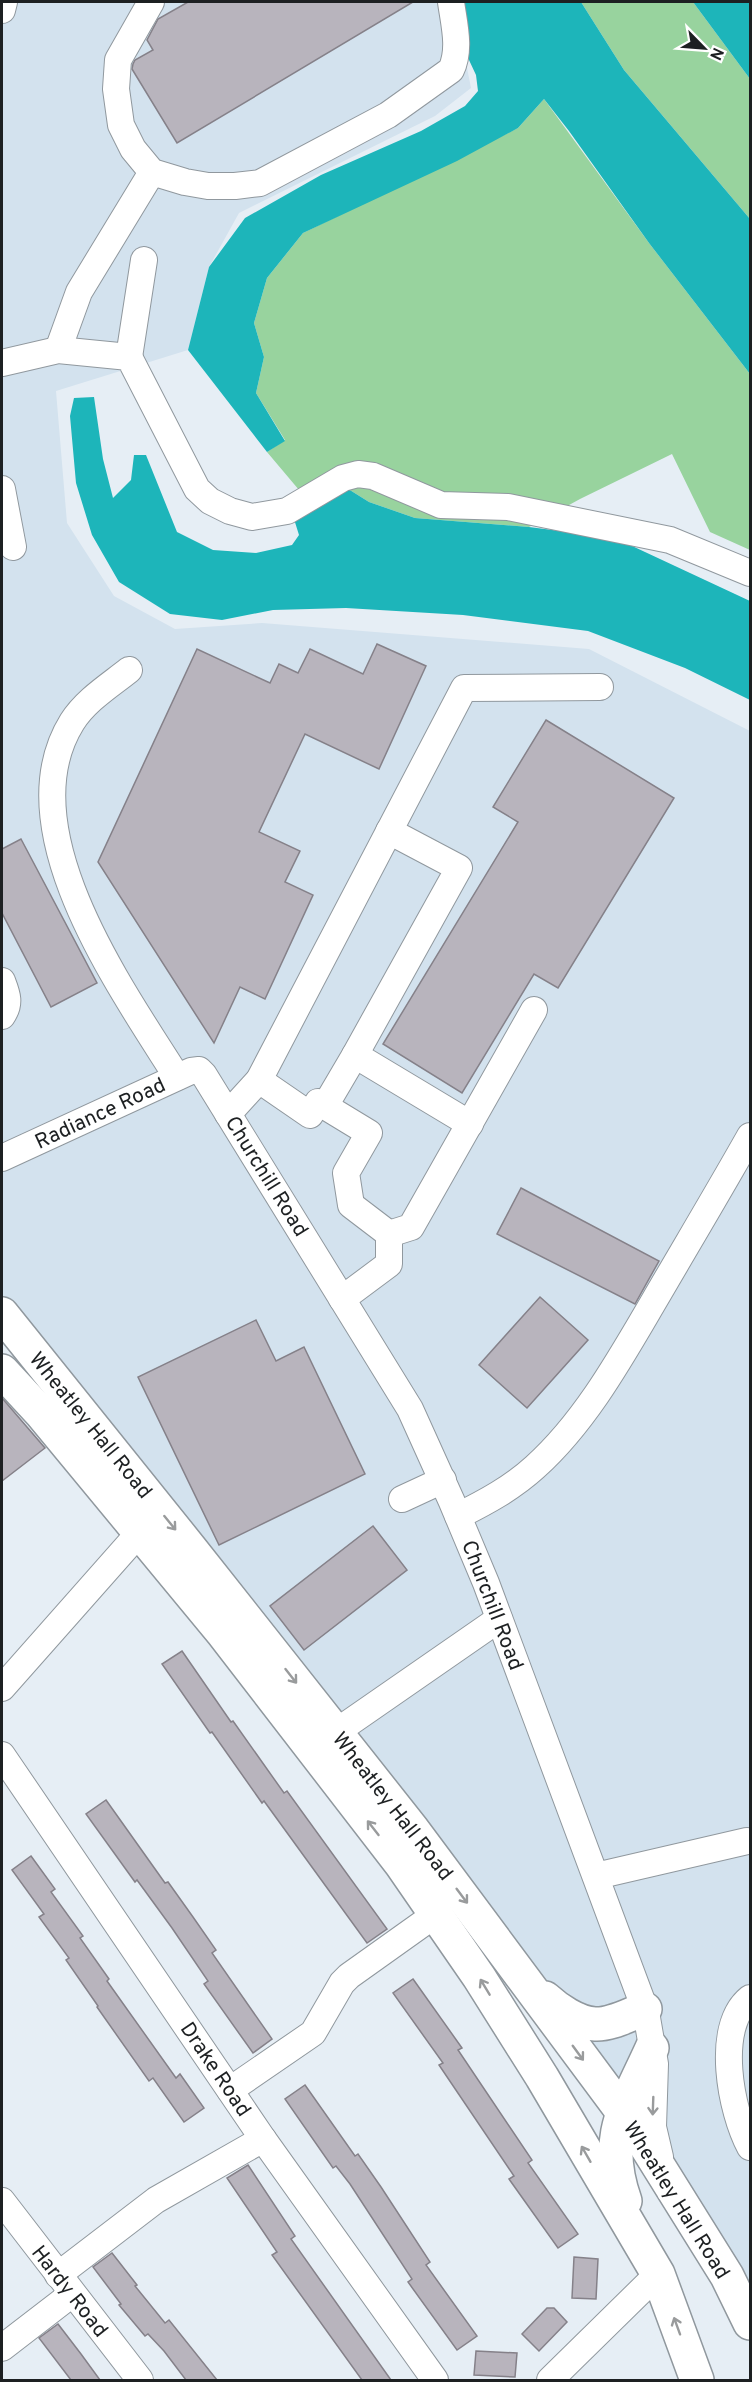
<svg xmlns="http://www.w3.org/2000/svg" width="752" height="2382" font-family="Overpass,sans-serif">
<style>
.built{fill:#d3e2ee}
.green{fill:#98d39e}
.water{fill:#1db5ba}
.building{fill:#b8b4bd;stroke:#858189;stroke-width:1.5}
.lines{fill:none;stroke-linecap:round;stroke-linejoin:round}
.minor-casing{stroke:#90989e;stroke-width:28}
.highway-casing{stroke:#90989e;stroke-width:36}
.minor{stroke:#fff;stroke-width:26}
.highway{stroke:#fff;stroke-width:33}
.oneway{stroke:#999b9c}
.labels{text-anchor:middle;stroke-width:6;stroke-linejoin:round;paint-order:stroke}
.street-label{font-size:21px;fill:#1d2022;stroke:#fff}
</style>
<rect width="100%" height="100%" fill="#e6eef5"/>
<polygon class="built" points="2,2 454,2 471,88 435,116 239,213 209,267 188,350 56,391 67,523 114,596 175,629 262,623 589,649 750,731 750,2323 636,2129 2,1314"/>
<g class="green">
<polygon points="581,2 693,2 750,79 750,219 624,70"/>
<polygon points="544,99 649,243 750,374 750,550 710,532 672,454 580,499 529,527 415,518 369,502 345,487 310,503 267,452 285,440 256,393 264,357 254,323 267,278 303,233 518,128"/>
</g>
<g class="water">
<polygon points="459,2 581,2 624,70 750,219 750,374 649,243 569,131 544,99 518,128 457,161 303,233 267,278 254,323 264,357 256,393 285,441 267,452 188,350 209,267 245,218 321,175 421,131 465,106 478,91 476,75 469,60"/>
<polygon points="693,2 750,2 750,79"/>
<polygon points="94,397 103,459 113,498 131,480 134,455 146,455 177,532 213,550 256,553 292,545 299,535 294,519 345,487 369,502 415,518 529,527 615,538 750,601 750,700 685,668 588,631 463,615 346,608 273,610 222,620 170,614 119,582 92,535 76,483 70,416 74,398"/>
</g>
<g class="building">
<polygon points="188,2 413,2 177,143 132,69 133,64 135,60 153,50 147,40 158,19"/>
<polygon points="377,644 426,666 379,769 305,734 259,832 300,851 285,882 313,895 265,999 240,987 214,1043 98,862 197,649 270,683 279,664 298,673 310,649 363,674"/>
<polygon points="546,720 674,798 558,988 534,974 462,1093 383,1044 518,822 493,807"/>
<polygon points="21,839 97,983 51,1007 2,913 2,849"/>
<polygon points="521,1188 659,1261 635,1304 497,1234"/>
<polygon points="540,1297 588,1340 527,1408 479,1365"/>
<polygon points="256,1320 276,1361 304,1347 365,1474 219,1545 138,1377"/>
<polygon points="2,1398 45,1448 2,1481"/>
<polygon points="373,1526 407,1570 304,1650 270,1606"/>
<polygon points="182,1651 231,1722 233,1721 284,1793 287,1791 387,1929 367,1943 264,1801 262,1803 212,1732 210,1733 162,1664"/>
<polygon points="106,1800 165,1883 168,1882 193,1917 216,1950 212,1953 272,2039 253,2053 204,1984 208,1981 172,1928 137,1880 135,1882 86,1814"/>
<polygon points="31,1856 55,1889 51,1892 83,1936 80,1938 109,1979 107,1981 176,2078 180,2074 204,2108 184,2122 153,2078 149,2081 97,2007 98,2006 66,1960 69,1958 39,1917 44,1914 12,1870"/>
<polygon points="413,1979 462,2048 458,2050 532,2160 528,2163 578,2234 558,2248 509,2179 514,2176 439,2065 443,2063 393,1993"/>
<polygon points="305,2085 355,2156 358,2154 381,2187 430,2262 426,2265 477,2336 457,2350 408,2282 412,2279 350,2184 336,2166 333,2168 285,2099"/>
<polygon points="248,2165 295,2236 291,2239 391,2380 362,2380 272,2255 277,2252 227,2178"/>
<polygon points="112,2253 137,2285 135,2286 165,2323 169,2320 217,2380 186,2380 164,2351 148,2334 145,2336 119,2305 121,2304 93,2267"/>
<polygon points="574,2257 598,2259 596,2299 572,2298"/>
<polygon points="547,2308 554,2308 567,2322 539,2351 522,2334"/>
<polygon points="58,2324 81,2354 100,2380 71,2380 39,2338"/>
<polygon points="476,2351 517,2353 515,2377 474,2375"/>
</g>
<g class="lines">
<defs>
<g id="minor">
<path d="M151,2L118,60L116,89L121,125L133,149L152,172L185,182L208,186H235L260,183L388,115L451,70C461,49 454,24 451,2"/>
<polyline points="2,10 4,2"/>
<polyline points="58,350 79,292 152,172"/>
<polyline points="129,357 144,260"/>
<polyline points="2,363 58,350 129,357 197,489 210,501 230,511 252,517 287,511 343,478 358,474 373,476 441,505 508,507 670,540 750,573"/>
<polyline points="2,489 13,547"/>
<path d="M129,670C109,686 86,700 72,722C6,828 121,988 177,1077"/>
<polyline points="389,831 459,868 355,1055 470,1124"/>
<path d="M2,981C7,994 11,1003 2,1016"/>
<polyline points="259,1080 310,1115 318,1102 369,1133 346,1173 351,1205 389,1234 389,1264 342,1299"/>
<polyline points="325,1106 355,1055"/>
<polyline points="228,1114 259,1080 464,688 600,687"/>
<polyline points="2,1158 191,1071 199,1070 204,1075 410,1409 452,1502 486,1583 646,2012 655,2064 653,2127 660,2157"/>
<polyline points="389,1234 411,1227 534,1010"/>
<polyline points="402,1499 443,1480"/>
<path d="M458,1516C486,1502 512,1488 535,1467C585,1422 620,1359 654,1301C686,1246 719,1191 750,1136"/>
<polyline points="2,1688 140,1532"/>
<polyline points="336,1732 499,1619"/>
<polyline points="2,1755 263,2139 435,2380"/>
<polyline points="596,1876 747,1841"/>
<path d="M750,1998C714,2027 731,2112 750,2147"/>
<polyline points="230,2090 313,2033 342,1983 349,1976 436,1914"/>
<polyline points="2,2201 140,2380"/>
<polyline points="58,2275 156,2200 263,2139"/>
<polyline points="2,2348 72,2294"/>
<polyline points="550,2380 658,2274"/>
</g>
<g id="highway">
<polyline points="2,1314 190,1548 413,1830 636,2130 727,2276 750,2323"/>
<polyline points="2,1371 41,1413 222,1632 401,1864 479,1977 542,2077 658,2274 697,2380"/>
<path d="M545,1998C557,2009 577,2023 595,2024C611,2025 630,2014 645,2009"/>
<path d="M625,2201C602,2136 626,2106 652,2048"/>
</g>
</defs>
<use href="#minor" class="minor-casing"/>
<use href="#highway" class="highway-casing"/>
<use href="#minor" class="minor"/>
<use href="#highway" class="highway"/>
</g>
<defs><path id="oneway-shaft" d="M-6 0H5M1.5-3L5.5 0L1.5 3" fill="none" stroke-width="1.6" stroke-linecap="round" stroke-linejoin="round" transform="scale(1.5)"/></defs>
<g class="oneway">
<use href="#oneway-shaft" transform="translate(170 1523) rotate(51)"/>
<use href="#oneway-shaft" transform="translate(291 1676) rotate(52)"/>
<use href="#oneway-shaft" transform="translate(373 1828) rotate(-128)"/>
<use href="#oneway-shaft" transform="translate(462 1896) rotate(53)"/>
<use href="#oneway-shaft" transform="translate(485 1987) rotate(-121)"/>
<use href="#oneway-shaft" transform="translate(578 2053) rotate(54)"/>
<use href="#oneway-shaft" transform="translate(653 2106) rotate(92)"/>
<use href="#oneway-shaft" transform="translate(586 2154) rotate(-120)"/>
<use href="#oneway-shaft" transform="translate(677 2326) rotate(-110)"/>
</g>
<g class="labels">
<g class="street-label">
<text transform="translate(100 1113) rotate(-25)" y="7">Radiance Road</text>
<text transform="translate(267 1176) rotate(58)" y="7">Churchill Road</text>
<text transform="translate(91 1425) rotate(51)" y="7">Wheatley Hall Road</text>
<text transform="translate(493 1605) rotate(69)" y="7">Churchill Road</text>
<text transform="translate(393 1806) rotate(52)" y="7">Wheatley Hall Road</text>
<text transform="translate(216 2069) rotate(56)" y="7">Drake Road</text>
<text transform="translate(677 2200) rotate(58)" y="7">Wheatley Hall Road</text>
<text transform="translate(70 2291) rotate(52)" y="7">Hardy Road</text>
</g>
</g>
<rect width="752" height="2382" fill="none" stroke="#1d2022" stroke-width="6"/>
<g transform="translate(704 48) rotate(115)" stroke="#ffffff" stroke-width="4.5" paint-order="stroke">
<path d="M0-4.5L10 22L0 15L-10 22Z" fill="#1d2022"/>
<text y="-9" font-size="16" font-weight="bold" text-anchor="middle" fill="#1d2022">N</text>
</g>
</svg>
